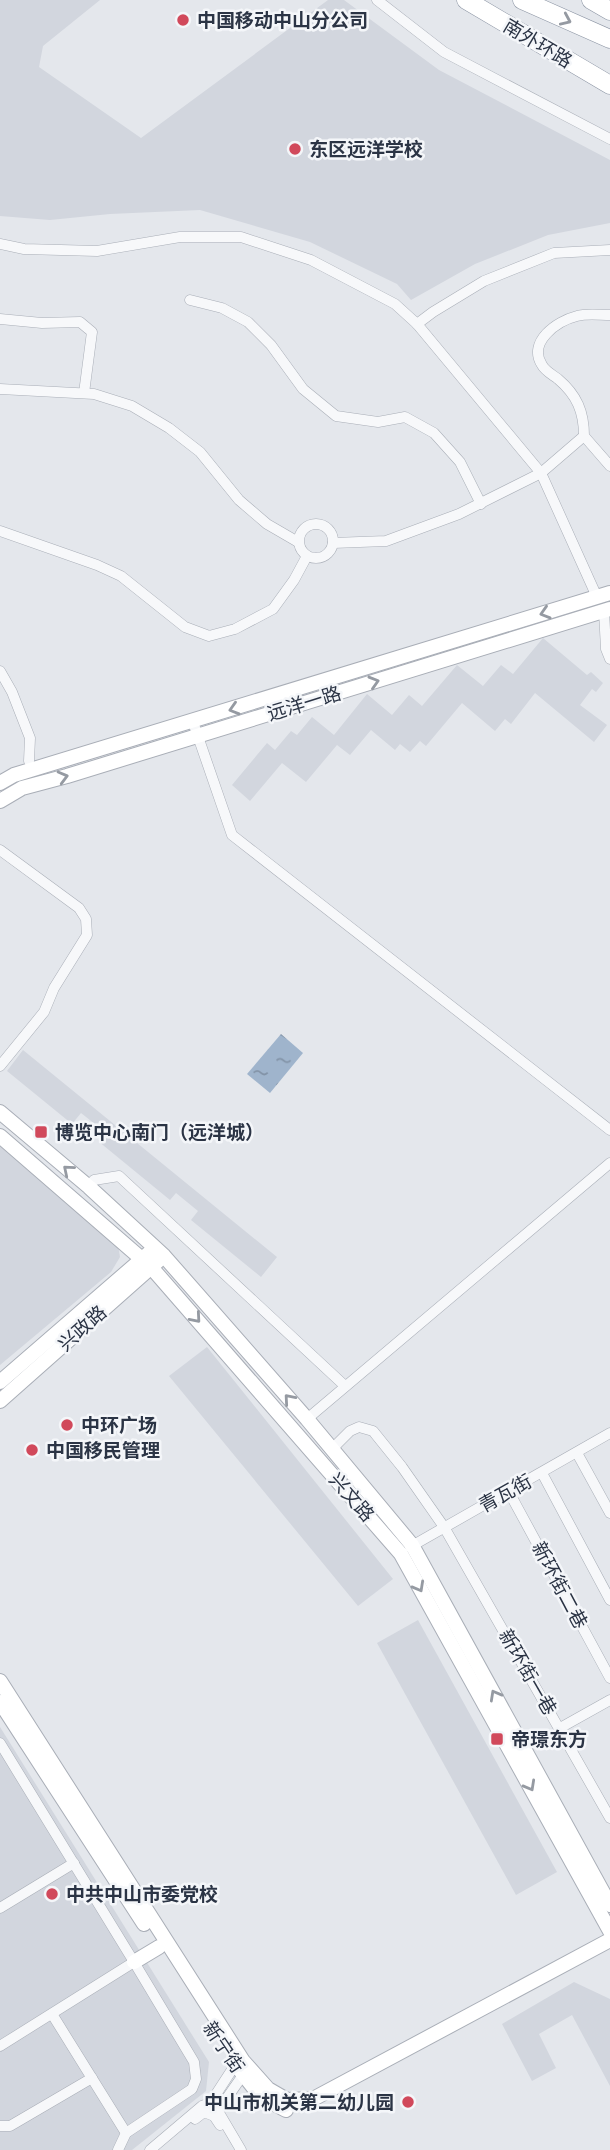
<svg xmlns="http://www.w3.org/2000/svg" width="610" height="2150" font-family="Overpass,'Noto Sans SC',sans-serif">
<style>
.built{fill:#d2d6de}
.water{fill:url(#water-ripples)}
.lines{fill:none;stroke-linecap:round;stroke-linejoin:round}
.street-casing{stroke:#a9aeb7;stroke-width:11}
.secondary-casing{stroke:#a9aeb7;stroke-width:16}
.highway-casing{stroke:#8b94a3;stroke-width:19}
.street{stroke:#f7f8fa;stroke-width:10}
.secondary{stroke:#fff;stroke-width:14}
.highway{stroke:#fff;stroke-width:18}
.oneway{stroke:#959aa2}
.poi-dot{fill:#d1495b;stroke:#f4f6f9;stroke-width:2.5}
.labels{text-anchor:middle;stroke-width:5;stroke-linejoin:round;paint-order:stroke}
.poi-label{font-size:19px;font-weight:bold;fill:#2b3445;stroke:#f4f6f9;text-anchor:start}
.street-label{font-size:19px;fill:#2b3445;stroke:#f4f6f9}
</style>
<defs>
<pattern id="water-ripples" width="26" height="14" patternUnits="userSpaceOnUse" patternTransform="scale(1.75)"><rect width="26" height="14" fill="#9fb4cc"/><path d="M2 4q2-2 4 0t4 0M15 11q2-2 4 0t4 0" fill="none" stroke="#8293a7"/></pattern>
</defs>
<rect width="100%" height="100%" fill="#e4e7ec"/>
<g class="built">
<polygon points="0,0 100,0 43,46 39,67 141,138 328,0 344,0 439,70 610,160 610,223 548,235 475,264 411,300 397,284 310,242 200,210 110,214 50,220 0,216"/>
<polygon points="543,638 587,675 591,672 603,683 596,692 592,689 580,705 607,725 594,742 535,693 511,724 505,719 495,731 462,703 426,746 420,741 410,752 400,744 395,750 371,730 350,755 337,745 306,782 282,763 250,801 232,785 267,743 275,750 291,731 297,735 312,717 334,735 367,694 392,715 409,695 422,706 457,665 483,686 501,665 513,674"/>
<polygon points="23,1050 277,1257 261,1277 191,1220 198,1211 176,1193 170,1200 98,1141 105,1132 81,1113 72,1124 7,1071"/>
<polygon points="0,1146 72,1204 118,1245 120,1257 111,1272 0,1365"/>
<polygon points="207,1347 393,1579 358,1606 169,1376"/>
<polygon points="418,1620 557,1872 516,1895 377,1643"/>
<polygon points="0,1727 209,2062 206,2091 132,2150 0,2150"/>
<polygon points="574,1982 610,1999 610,2086 572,2015 539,2034 556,2068 532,2081 502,2024"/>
</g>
<polygon class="water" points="281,1034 303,1053 270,1093 247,1074"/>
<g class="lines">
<defs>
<g id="street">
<polyline points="377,0 444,52 610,139"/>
<polyline points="0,244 24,249 97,251 180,237 241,237 311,260 395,304 417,324 433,312 484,281 554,253 610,250"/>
<polyline points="190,300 222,308 248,322 271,345 303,389 336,416 378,422 405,417 434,433 460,462 481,504"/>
<path d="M610,315C600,315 587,313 577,316C557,321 527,342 542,365C545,371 553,375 558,379C577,395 584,412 584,436L610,466"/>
<polyline points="0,319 42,323 80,322 92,332 84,393"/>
<polyline points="417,324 541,473 597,597"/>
<polyline points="0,389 94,394 132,406 169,428 200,452 239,500 267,524 298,542"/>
<circle cx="316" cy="541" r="17"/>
<polyline points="0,531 97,565 121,576 185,627 209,636 235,629 273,609 294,580 307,556"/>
<polyline points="333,543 386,541 459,514 541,473 584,436"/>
<polyline points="604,611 606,649 610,659"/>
<polyline points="0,671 12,692 30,738 29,761"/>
<polyline points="193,722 232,835 610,1130"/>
<polyline points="0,850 79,908 86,919 87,935 54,988 44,1012 0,1066"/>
<polyline points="89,1187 94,1180 119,1176 345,1386"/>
<polyline points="307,1419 610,1163"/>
<polyline points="332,1449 350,1431 359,1427 373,1431 402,1467 444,1527 610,1818"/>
<polyline points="577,1453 610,1513"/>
<polyline points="542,1473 610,1600"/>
<polyline points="509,1492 610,1678"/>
<polyline points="410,1547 610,1433"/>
<polyline points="560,1728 610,1700"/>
<polyline points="0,1743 134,1962 0,2046"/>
<polyline points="0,1908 74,1863"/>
<polyline points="52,2014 126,2133"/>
<polyline points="209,2105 235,2065"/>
<polyline points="215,2115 243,2075"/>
<polyline points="195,2119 204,2112 214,2116 220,2125"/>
<polyline points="0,2126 10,2126 92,2078"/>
<polyline points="118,2150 126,2133 192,2089 196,2079 194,2062 134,1962"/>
<polyline points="150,2150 202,2106 210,2103 218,2111 241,2150"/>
</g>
<g id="secondary">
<polyline points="0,783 14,775 610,593"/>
<polyline points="0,801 22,788 67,776 610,609"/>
<polyline points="0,1112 89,1187 164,1256 307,1419 412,1545 610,1905"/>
<polyline points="0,1136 151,1267 401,1554 610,1931"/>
<polyline points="0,1382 149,1253"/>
<polyline points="0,1401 158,1261"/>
<polyline points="0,1681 243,2061 268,2089 287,2100 313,2099 610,1940"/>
<polyline points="0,1702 144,1924"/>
<polyline points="134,1962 159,1947"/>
<polyline points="235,2064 261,2097 286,2110"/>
</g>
<g id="highway">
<polyline points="466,0 610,85"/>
<polyline points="522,0 610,39"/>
<polyline points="591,0 610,11"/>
</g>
</defs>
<use href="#street" class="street-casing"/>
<use href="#secondary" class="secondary-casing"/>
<use href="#highway" class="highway-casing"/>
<use href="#street" class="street"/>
<use href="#secondary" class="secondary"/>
<use href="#highway" class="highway"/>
</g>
<defs><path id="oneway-chevron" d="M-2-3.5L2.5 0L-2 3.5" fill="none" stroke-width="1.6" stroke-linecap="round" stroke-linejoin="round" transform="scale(1.75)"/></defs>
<g class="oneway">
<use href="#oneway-chevron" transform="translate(566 20) rotate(24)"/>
<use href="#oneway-chevron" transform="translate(545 613) rotate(163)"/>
<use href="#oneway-chevron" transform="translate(374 682) rotate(-17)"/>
<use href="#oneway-chevron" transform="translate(234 709) rotate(163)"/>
<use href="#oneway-chevron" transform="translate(63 777) rotate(-15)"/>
<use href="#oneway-chevron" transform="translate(68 1170) rotate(-140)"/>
<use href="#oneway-chevron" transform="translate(196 1318) rotate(49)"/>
<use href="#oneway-chevron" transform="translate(289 1399) rotate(-131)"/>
<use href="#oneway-chevron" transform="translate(419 1587) rotate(61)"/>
<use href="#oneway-chevron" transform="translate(495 1695) rotate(-119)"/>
<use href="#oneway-chevron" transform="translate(530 1786) rotate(61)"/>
</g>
<g class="poi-dot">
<circle cx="183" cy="20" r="7"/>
<circle cx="295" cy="149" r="7"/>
<rect x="34" y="1125" width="14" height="14" rx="3.5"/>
<circle cx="67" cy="1425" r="7"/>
<circle cx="32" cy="1450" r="7"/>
<rect x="490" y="1732" width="14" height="14" rx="3.5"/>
<circle cx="52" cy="1894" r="7"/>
<circle cx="408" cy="2102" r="7"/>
</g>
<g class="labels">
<g class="poi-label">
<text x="197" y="27">中国移动中山分公司</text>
<text x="309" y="156">东区远洋学校</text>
<text x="55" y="1139">博览中心南门（远洋城）</text>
<text x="81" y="1432">中环广场</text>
<text x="46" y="1457">中国移民管理</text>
<text x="511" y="1746">帝璟东方</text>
<text x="66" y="1901">中共中山市委党校</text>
<text x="394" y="2109" text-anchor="end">中山市机关第二幼儿园</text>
</g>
<g class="street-label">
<text transform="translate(538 43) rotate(31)" y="7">南外环路</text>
<text transform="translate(304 703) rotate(-17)" y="7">远洋一路</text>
<text transform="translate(82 1328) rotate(-42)" y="7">兴政路</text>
<text transform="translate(505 1493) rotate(-29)" y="7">青瓦街</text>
<text transform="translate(352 1497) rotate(49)" y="7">兴文路</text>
<text transform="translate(560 1585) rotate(62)" y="7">新环街二巷</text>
<text transform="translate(528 1672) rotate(60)" y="7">新环街一巷</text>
<text transform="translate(224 2047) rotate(56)" y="7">新宁街</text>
</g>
</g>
</svg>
